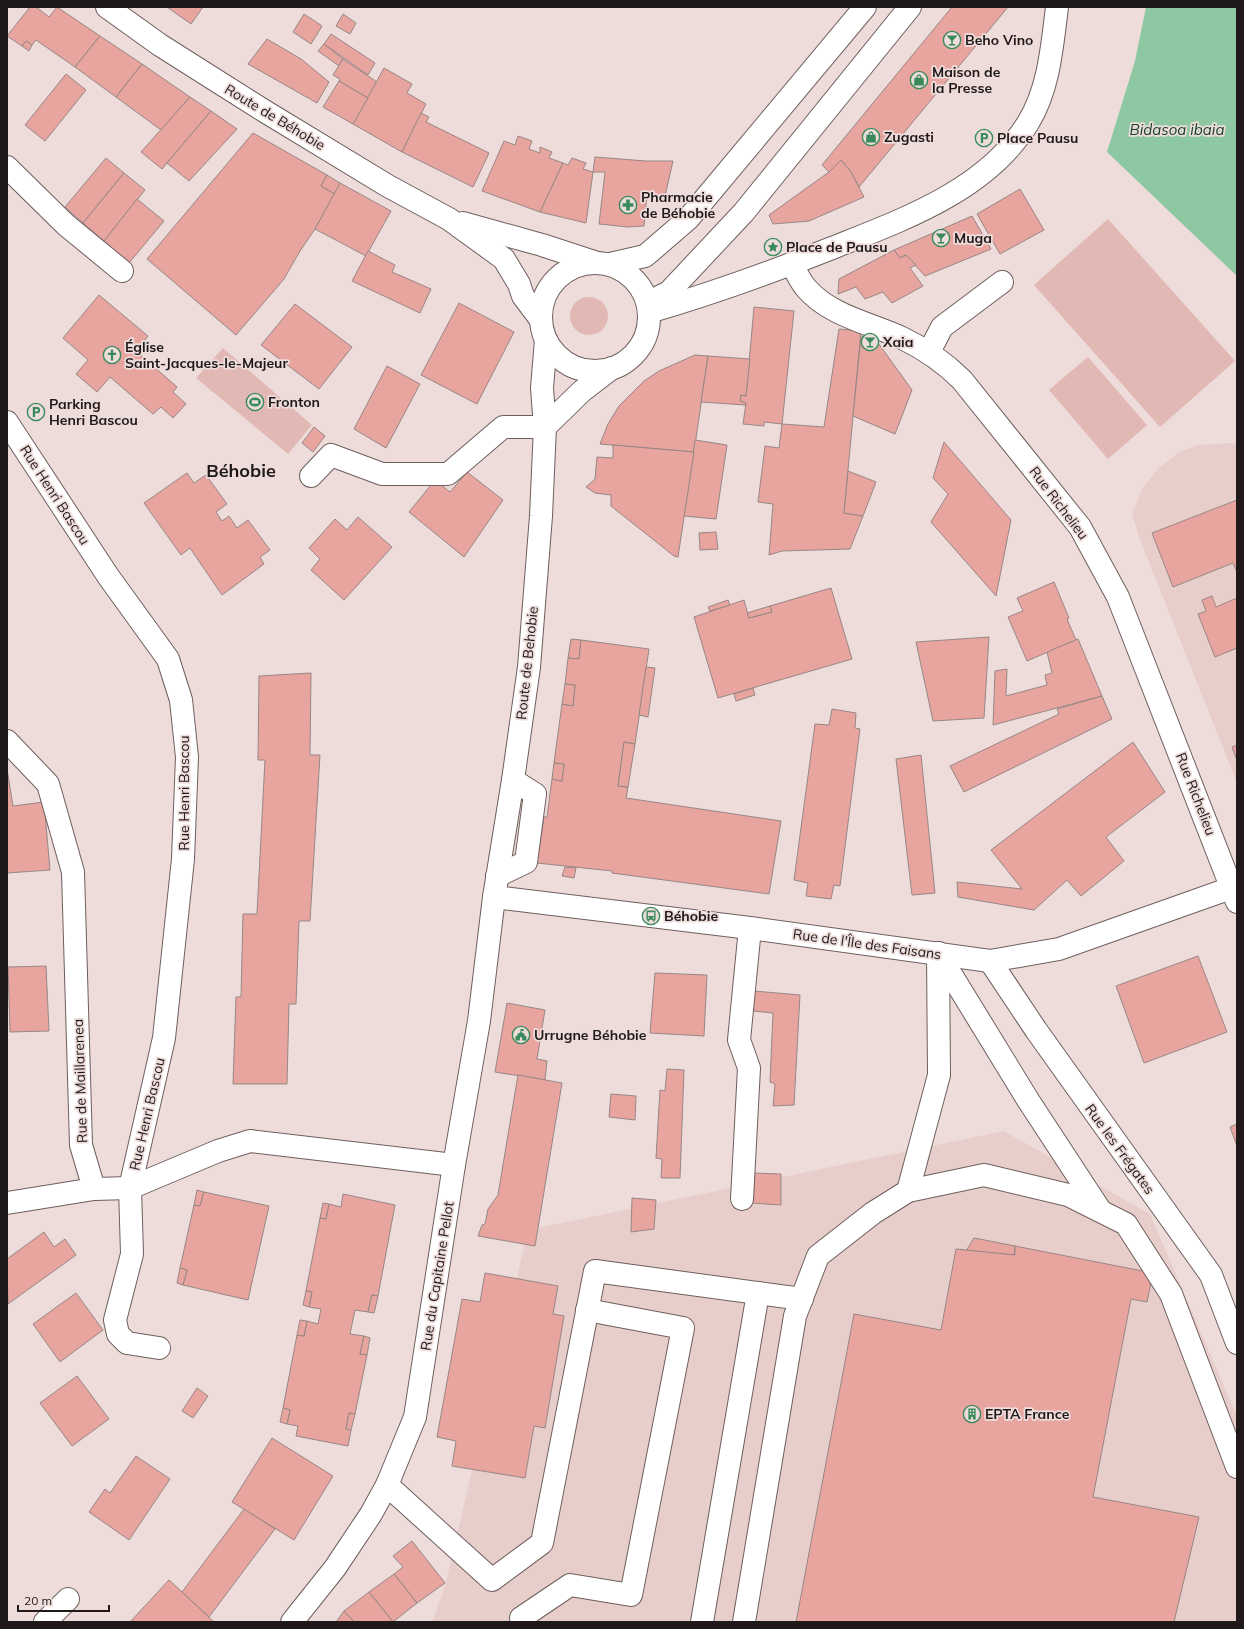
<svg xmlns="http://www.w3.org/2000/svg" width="1244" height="1629" font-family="Mulish,sans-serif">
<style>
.built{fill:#e8cecb}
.green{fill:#e2b8b4}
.water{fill:#8dc8a2}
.building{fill:#e8a49f;stroke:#978785}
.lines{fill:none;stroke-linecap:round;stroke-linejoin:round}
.minor-casing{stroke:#6e5f5d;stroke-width:24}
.major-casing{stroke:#6e5f5d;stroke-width:24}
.minor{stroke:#fff;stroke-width:22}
.major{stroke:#fff;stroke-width:22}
.labels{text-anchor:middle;stroke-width:3.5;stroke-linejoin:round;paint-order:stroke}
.poi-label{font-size:14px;font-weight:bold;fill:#1f1919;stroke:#eedcdb;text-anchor:start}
.street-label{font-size:14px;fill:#1f1919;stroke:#eedcdb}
.water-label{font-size:15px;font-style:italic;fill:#103f25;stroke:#eedcdb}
.district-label{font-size:18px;font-weight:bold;fill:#1f1919;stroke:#eedcdb}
</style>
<rect width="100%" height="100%" fill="#eedcdb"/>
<g class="built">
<polygon points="1231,443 1237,445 1237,783 1139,537 1132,514 1143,487 1159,468 1179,452 1198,445"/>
<polygon points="1004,1131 1150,1214 1237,1416 1237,1622 432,1622 445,1586 528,1230"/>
</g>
<g class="green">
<polygon points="1108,219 1235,361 1160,427 1034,285"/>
<circle cx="589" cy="316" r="19"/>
<polygon points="223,348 312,425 288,454 196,378"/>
<polygon points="1088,357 1147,425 1108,459 1049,390"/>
</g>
<polygon class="water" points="1146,7 1237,7 1237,276 1107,152 1135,61"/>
<g class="building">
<polygon points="30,7 36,7 49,17 57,7 100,36 75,67 36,40 32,45 26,41 22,46 7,36"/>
<polygon points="167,7 203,7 191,24"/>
<polygon points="952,7 1008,7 859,187 851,172 841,160 829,172 822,165"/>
<polygon points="304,14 322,26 311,44 293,32"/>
<polygon points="343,14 356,23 350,34 336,26"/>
<polygon points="331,34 375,63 368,75 324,44"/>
<polygon points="100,36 142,64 116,97 75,67"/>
<polygon points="267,39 301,59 329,82 317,103 248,64"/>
<polygon points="26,41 32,45 29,51 22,46"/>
<polygon points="324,44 343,59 339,66 318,51"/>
<polygon points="343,59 377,82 368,98 339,81 340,79 333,75"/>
<polygon points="142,64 190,97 161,130 116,97"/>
<polygon points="384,68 412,84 407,93 426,104 402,152 353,124"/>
<polygon points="66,74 86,90 45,141 25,125"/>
<polygon points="339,81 368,98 353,124 323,107"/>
<polygon points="190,97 211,111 162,169 141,152"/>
<polygon points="211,111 237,129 189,181 167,163"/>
<polygon points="421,113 429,117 426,122 489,153 473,187 402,152"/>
<polygon points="253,133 327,175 321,186 335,194 315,229 300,251 284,279 236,335 147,259"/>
<polygon points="518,136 532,141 529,149 540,153 540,147 552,152 549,158 563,163 540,212 482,191 504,141 515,145"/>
<polygon points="595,157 646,161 673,161 665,196 647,194 644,226 628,227 599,224 605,172 593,172"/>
<polygon points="106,158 124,173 83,223 65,207"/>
<polygon points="572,158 586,163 583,169 593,172 586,223 540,212 563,163 568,165"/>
<polygon points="841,160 851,172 864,197 809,221 773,224 769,215 829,172"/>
<polygon points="124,173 145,190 104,241 83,223"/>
<polygon points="327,175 340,183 335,194 321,186"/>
<polygon points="340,183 391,211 366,256 315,229"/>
<polygon points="1020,189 1044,230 1000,254 977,214"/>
<polygon points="137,199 164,221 129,263 104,241"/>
<polygon points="972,216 991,249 925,276 906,255 900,258 894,250"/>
<polygon points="894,250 900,258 906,255 916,265 910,268 923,286 892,303 883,292 865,299 856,287 838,294 839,279"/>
<polygon points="368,251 395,265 392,272 431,289 420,313 352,281"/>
<polygon points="99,295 148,336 136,351 177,387 173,392 186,404 173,418 161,407 153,414 110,377 97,392 76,374 88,360 63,338"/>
<polygon points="459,303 514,332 477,404 421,375"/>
<polygon points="295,304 352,347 319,389 261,345"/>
<polygon points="754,307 794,311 782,424 764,422 764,426 743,424 746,403 740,401 741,395 746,396"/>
<polygon points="839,329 861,331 844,513 863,516 850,549 782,551 769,555 773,504 758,502 765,446 779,448 782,424 824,427"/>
<polygon points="861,336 876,340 912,390 895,434 853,416"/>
<polygon points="695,355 708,356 694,452 600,444 608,424 619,406 644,381 659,371"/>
<polygon points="708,356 750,359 746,396 741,395 740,401 746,403 745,405 701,402"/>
<polygon points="387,366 420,384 386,448 354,429"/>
<polygon points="314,427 325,436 313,452 302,443"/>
<polygon points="695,440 727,445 716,519 684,516"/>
<polygon points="944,442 1011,520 996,596 931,522 948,494 933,478"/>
<polygon points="613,445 694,452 678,557 674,556 611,506 611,495 595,493 586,487 595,479 597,457 613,458"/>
<polygon points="848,471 876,482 863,516 844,513"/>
<polygon points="467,472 503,500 464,557 409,512 435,480 450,492"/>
<polygon points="187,473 194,483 206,475 227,504 216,512 222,521 229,516 237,528 248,520 270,550 260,557 264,564 222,595 190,548 181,555 144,503"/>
<polygon points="1237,500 1237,572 1233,563 1173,587 1152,533"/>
<polygon points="358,517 392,547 344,600 311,570 320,559 309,548 335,519 347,530"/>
<polygon points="716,532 718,549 700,550 699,533"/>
<polygon points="1054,582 1069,618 1067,619 1076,640 1027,661 1008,617 1023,611 1017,598"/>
<polygon points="831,588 852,659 718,698 694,617 744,600 749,618 772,612 770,606"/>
<polygon points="1212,596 1216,607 1237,598 1237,648 1215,657 1198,614 1206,611 1202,600"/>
<polygon points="728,600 730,605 710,611 708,607"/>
<polygon points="770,606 772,612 749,618 747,613"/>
<polygon points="989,637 984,718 933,721 916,642"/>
<polygon points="571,639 581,640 579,659 568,658"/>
<polygon points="1078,639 1102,696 993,725 995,671 1007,669 1006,696 1047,685 1045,675 1052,673 1047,652"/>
<polygon points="581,640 649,649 635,744 624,742 618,786 628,787 626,798 781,821 769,894 612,873 612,871 537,863 544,817 547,817 552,779 562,781 564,764 554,763 562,704 573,706 575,685 565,684 568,658 579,659"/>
<polygon points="646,667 655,668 648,717 639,715"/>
<polygon points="311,673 310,755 320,755 310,921 299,921 296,1004 289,1004 287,1084 233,1084 236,997 241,997 243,914 257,914 265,760 258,760 259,676"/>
<polygon points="565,684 575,685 573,706 562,704"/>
<polygon points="753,688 755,695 736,701 734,694"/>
<polygon points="1102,696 1112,719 964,792 950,766 1059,714 1057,709"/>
<polygon points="832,709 856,713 855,728 860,729 840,886 834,885 831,899 806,896 808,883 794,880 815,724 829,725"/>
<polygon points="624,742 635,744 628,787 618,786"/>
<polygon points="1133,742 1165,792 1106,837 1124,861 1081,896 1067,880 1034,910 958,897 957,882 1022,889 991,850"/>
<polygon points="1237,745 1237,758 1236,758 1232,747"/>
<polygon points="921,755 935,893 912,895 896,759"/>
<polygon points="554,763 564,764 562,781 552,779"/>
<polygon points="7,769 13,806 44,802 50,870 7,873"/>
<polygon points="565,867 576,868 574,878 562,876"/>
<polygon points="1198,956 1227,1032 1144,1063 1116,986"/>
<polygon points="46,966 49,1031 10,1032 8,967"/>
<polygon points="655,973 707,975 704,1036 650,1033"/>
<polygon points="754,991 800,995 794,1105 773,1106 775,1084 770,1082 773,1013 753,1011"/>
<polygon points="507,1003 545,1010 537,1059 547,1061 545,1080 495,1072"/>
<polygon points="667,1069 684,1070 680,1178 661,1178 662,1159 656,1158 660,1090 665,1091"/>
<polygon points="518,1075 562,1083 535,1246 478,1236 482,1225 485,1224 488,1209 498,1195"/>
<polygon points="611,1094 636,1096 635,1120 609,1117"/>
<polygon points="1237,1124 1237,1146 1230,1127"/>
<polygon points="753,1173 781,1174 781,1205 752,1203"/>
<polygon points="197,1190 204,1192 200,1206 194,1205"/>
<polygon points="204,1192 269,1206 248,1300 183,1285 187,1270 180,1268 194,1205 200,1206"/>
<polygon points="343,1194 395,1205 378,1296 372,1295 368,1312 355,1310 350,1334 364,1336 360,1354 367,1355 355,1414 349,1413 346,1429 351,1430 348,1446 296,1436 298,1426 287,1424 290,1410 283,1408 297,1335 304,1336 307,1321 318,1324 321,1309 309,1307 312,1292 306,1291 320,1218 326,1219 329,1204 341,1207"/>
<polygon points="632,1198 656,1200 654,1229 631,1232"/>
<polygon points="323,1203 329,1204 326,1219 320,1218"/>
<polygon points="44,1232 54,1247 65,1239 76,1255 8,1304 7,1259"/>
<polygon points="974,1238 1015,1246 1015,1255 966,1251"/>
<polygon points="1015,1246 1153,1273 1147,1302 1131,1299 1093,1497 1199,1517 1174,1622 796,1622 854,1314 941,1330 956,1249 1015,1255"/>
<polygon points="180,1268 187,1270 183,1285 177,1283"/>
<polygon points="485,1273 558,1286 553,1314 564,1316 545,1428 534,1426 525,1478 452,1466 456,1441 437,1437 462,1299 480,1302"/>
<polygon points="306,1291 312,1292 309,1307 303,1305"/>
<polygon points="76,1293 103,1330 60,1362 33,1324"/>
<polygon points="372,1295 378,1296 374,1313 368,1312"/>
<polygon points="300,1320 307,1321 304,1336 297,1335"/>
<polygon points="364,1336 370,1338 367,1355 360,1354"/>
<polygon points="77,1376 109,1419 72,1446 40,1403"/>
<polygon points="197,1388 208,1396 193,1418 182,1411"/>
<polygon points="283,1408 290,1410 287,1424 280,1422"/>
<polygon points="349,1413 355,1414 351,1430 346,1429"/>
<polygon points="272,1438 333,1476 294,1540 232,1502"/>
<polygon points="136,1456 170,1479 129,1540 89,1512 105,1489 110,1493"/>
<polygon points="244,1509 275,1529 209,1617 182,1592"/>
<polygon points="412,1541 445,1583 417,1603 394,1574 403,1567 393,1556"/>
<polygon points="394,1574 417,1603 393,1622 369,1592"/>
<polygon points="169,1580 182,1592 214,1622 130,1622"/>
<polygon points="369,1592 393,1622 354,1622 344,1611"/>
<polygon points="344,1611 354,1622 336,1622"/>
</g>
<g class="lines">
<defs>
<g id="minor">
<polyline points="7,167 66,225 122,271"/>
<path d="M792,264C796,272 800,281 806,288C830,316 870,323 902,338C925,349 944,362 962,380L1080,527L1118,597L1237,902"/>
<path d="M649,312C711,294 772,272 832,248C902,220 986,191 1028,123C1049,89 1052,47 1057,7"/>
<polyline points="929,352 942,327 1002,282"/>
<polyline points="7,422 108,576 168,659 181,700 187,757 183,859 164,1038 130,1188 132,1254 115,1320 118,1334 127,1343 159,1348"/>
<polyline points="311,476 331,455 382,474 448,474 503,427 545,427"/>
<polyline points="7,741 48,784 73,872 81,1145 94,1189 130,1188 218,1151 250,1141 454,1165"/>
<polyline points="497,876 526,862 535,794 513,780"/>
<polyline points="494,897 750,928 990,961 1059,949 1231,888"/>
<polyline points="938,953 1028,1100 1100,1210"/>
<polyline points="990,961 1036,1030 1211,1275 1237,1343"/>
<polyline points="908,1191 984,1175 1068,1195 1126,1224 1171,1294 1237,1467"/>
<polyline points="742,1199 749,1068 739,1040 750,928"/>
<polyline points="7,1203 94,1189"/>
<polyline points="387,1485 492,1580 542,1543 595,1271 802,1299"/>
<polyline points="45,1622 68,1599"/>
<polyline points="525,1622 521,1618 570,1585 631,1595 683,1328 587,1310"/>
<polyline points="702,1622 758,1293"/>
<polyline points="744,1622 795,1316 818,1256 873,1213 908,1191 939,1075 938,953"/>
</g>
<g id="major">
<polyline points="107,7 160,45 266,112 388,186 449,219 504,259 519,284 523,296 541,320"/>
<polyline points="463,223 542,245 594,262"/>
<circle cx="595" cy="317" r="54"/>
<polyline points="610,264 645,256 688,219 865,7"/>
<polyline points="649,302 669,292 744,212 910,7"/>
<polyline points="545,427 582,391 612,368"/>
<polyline points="292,1622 335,1568 371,1514 387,1485 415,1417 454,1165 479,1021 494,897 513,780 529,667 541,516 545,427 542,388 546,340"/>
</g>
</defs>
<use href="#minor" class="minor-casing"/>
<use href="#major" class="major-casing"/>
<use href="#minor" class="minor"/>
<use href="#major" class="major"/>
</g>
<defs>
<symbol id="bar-ring" viewBox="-11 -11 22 22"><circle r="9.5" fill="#eedcdb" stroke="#388a5b" stroke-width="1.5"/><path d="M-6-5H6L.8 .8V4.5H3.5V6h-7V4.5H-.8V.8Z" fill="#388a5b"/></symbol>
<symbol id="shop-ring" viewBox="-11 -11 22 22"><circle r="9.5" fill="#eedcdb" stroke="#388a5b" stroke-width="1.5"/><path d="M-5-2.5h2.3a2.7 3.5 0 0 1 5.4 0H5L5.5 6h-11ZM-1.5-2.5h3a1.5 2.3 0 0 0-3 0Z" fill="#388a5b"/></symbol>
<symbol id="parking-ring" viewBox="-11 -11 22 22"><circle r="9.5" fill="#eedcdb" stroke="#388a5b" stroke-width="1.5"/><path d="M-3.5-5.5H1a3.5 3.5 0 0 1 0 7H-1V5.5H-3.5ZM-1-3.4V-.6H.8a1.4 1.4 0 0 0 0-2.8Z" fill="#388a5b"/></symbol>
<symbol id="pharmacy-ring" viewBox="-11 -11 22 22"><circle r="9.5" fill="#eedcdb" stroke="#388a5b" stroke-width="1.5"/><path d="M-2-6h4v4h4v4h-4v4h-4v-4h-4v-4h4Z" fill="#388a5b"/></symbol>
<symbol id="sight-ring" viewBox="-11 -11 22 22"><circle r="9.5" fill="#eedcdb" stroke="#388a5b" stroke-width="1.5"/><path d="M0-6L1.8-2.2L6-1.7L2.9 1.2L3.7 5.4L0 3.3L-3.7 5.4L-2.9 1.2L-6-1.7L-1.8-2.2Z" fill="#388a5b"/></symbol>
<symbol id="church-ring" viewBox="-11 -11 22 22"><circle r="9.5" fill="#eedcdb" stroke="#388a5b" stroke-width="1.5"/><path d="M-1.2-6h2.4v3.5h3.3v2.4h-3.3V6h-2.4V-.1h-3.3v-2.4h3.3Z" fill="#388a5b"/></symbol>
<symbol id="stadium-ring" viewBox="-11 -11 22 22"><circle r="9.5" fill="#eedcdb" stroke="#388a5b" stroke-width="1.5"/><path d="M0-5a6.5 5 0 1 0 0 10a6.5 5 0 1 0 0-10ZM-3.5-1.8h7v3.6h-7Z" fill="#388a5b"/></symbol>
<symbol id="bus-ring" viewBox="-11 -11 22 22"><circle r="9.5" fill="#eedcdb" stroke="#388a5b" stroke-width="1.5"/><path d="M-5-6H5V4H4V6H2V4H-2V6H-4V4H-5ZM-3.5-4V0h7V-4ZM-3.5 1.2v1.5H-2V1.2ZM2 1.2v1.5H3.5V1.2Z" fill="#388a5b"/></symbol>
<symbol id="civic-ring" viewBox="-11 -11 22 22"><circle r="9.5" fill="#eedcdb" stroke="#388a5b" stroke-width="1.5"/><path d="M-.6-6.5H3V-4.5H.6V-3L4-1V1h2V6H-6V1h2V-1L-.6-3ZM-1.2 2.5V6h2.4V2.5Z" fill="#388a5b"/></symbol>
<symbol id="building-ring" viewBox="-11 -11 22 22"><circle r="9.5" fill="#eedcdb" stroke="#388a5b" stroke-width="1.5"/><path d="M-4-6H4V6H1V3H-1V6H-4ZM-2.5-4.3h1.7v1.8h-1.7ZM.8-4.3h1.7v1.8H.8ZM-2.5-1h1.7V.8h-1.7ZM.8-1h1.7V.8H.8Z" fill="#388a5b"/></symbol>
</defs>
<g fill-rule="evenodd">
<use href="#bar-ring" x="942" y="30" width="20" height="20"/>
<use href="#shop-ring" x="909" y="70" width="20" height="20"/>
<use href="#shop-ring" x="861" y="127" width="20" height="20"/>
<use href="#parking-ring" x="974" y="128" width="20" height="20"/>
<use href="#pharmacy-ring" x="618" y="195" width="20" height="20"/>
<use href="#bar-ring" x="931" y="228" width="20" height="20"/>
<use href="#sight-ring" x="763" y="237" width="20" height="20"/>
<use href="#bar-ring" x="860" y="332" width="20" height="20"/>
<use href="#church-ring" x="102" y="345" width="20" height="20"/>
<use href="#stadium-ring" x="245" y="392" width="20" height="20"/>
<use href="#parking-ring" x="26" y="402" width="20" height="20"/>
<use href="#bus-ring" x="641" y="906" width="20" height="20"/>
<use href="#civic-ring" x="511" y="1025" width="20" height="20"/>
<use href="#building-ring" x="962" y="1404" width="20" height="20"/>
</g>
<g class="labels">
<g class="poi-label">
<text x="965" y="45">Beho Vino</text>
<text x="932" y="77">Maison de<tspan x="932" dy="16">la Presse</tspan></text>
<text x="884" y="142">Zugasti</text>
<text x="997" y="143">Place Pausu</text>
<text x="641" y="202">Pharmacie<tspan x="641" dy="16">de Béhobie</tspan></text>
<text x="954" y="243">Muga</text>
<text x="786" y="252">Place de Pausu</text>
<text x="883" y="347">Xaia</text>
<text x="125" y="352">Église<tspan x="125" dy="16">Saint-Jacques-le-Majeur</tspan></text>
<text x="268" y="407">Fronton</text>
<text x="49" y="409">Parking<tspan x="49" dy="16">Henri Bascou</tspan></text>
<text x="664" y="921">Béhobie</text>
<text x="534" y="1040">Urrugne Béhobie</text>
<text x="985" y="1419">EPTA France</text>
</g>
<g class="street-label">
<text transform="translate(275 117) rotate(31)" y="5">Route de Béhobie</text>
<text transform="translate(55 495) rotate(57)" y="5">Rue Henri Bascou</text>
<text transform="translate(1059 503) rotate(53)" y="5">Rue Richelieu</text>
<text transform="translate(527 663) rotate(-84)" y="5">Route de Behobie</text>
<text transform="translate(184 793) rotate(-90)" y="5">Rue Henri Bascou</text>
<text transform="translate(1196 794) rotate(69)" y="5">Rue Richelieu</text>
<text transform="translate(867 944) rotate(8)" y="5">Rue de l'Île des Faisans</text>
<text transform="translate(80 1081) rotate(-92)" y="5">Rue de Maillarenea</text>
<text transform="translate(147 1114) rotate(-77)" y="5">Rue Henri Bascou</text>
<text transform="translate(1120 1149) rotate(54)" y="5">Rue les Frégates</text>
<text transform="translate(437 1276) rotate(-81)" y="5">Rue du Capitaine Pellot</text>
</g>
<g class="water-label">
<text x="1177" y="135">Bidasoa ibaia</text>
</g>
<g class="district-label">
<text x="241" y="477">Béhobie</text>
</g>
</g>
<rect width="1244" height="1629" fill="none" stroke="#1f1919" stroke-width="16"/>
<path d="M18 1605v6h91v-6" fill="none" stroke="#1f1919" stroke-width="2"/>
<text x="24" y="1605" font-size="12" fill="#1f1919" stroke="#eedcdb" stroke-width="3" paint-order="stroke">20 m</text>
</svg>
